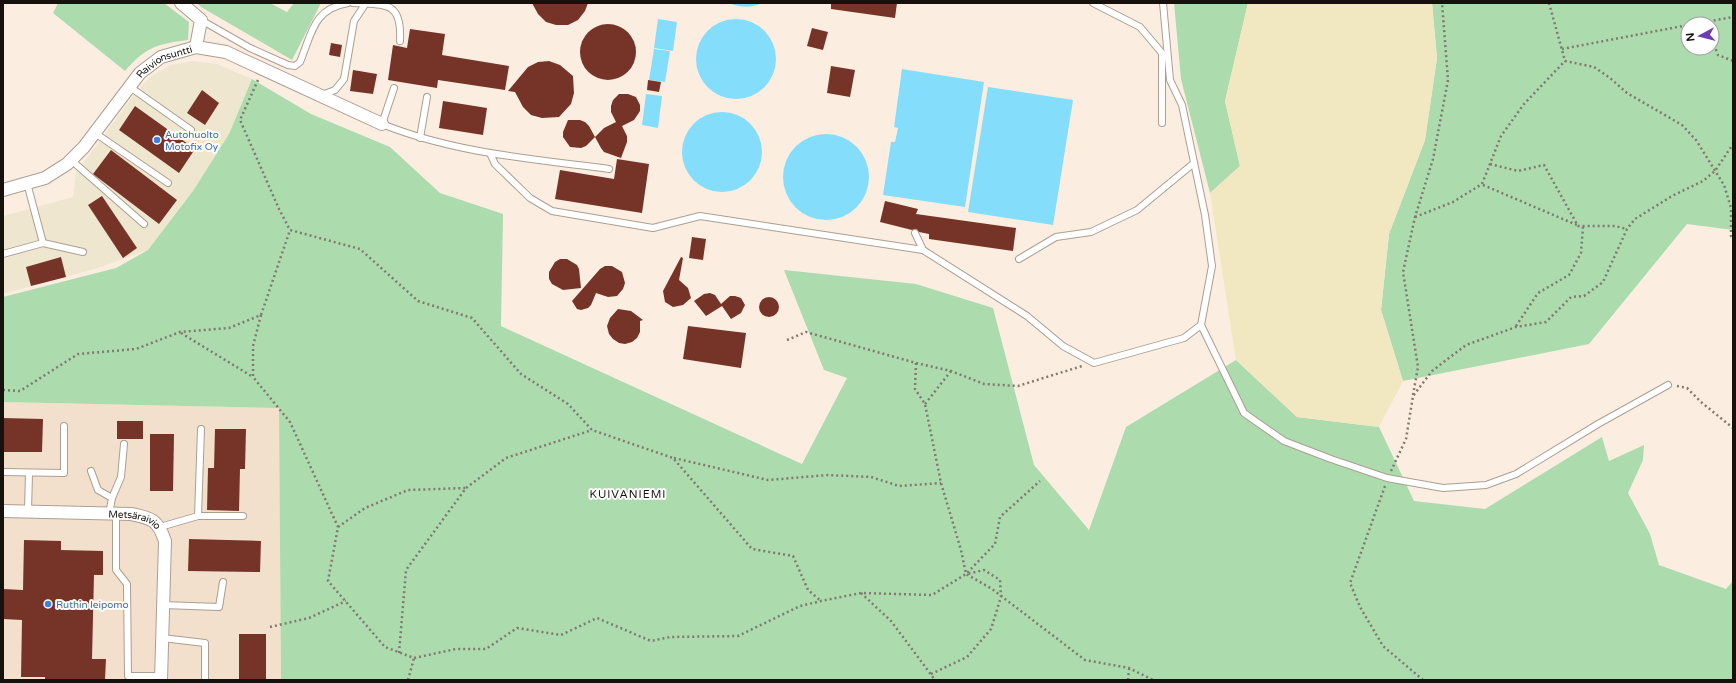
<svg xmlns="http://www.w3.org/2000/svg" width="1736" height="683" font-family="'Varela Round',sans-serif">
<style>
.commercial{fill:#efe6d0}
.built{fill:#f2e0cc}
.green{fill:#acdbad;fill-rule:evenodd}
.sand{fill:#f1e7c1}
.water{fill:#84ddfb}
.building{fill:#763428}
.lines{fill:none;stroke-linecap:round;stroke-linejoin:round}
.lane-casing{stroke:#ab9f92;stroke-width:8}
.street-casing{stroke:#ab9f92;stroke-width:14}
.path{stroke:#827970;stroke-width:2.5;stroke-dasharray:2 3;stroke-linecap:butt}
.lane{stroke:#fff;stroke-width:6}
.street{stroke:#fff;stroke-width:12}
.shop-dot{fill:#3f7fe0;stroke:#fefefe;stroke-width:1.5}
.labels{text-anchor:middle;stroke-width:4;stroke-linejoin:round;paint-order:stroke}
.street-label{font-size:10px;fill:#16110d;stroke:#fefefe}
.shop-label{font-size:10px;fill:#366cbe;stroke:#fefefe;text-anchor:start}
.neighbourhood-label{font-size:11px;letter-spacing:1px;fill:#16110d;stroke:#fefefe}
</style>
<rect width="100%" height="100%" fill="#fbeee0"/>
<polygon class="commercial" points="193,61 217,64 252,79 229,134 193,191 148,250 98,268 3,294 3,216 73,197 76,173 136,92 150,77 171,65"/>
<polygon class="built" points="3,402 279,408 281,680 3,680"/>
<g class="green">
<path d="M58,3H164L189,22L188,40C157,44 146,47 125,71L53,13Z"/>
<polygon points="197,3 270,3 287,12 294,3 321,3 292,60 201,7"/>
<polygon points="1174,3 1248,3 1225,101 1240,166 1210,193 1181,79"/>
<path d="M1432,3H1733V230L1687,224L1589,344L1403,381L1381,310L1389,234L1425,140L1437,58ZM1688,24H1712V48H1688Z"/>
<polygon points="252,79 311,114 390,147 440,193 503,214 501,326 802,464 847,378 824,370 784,270 916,284 993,308 1034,465 1089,530 1126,427 1236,360 1297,417 1379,427 1414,501 1485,509 1602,437 1609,461 1644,445 1643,460 1628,493 1650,534 1659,565 1726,589 1733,581 1733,680 281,680 279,408 3,402 3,297 116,268 148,250 193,191 229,134"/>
</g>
<polygon class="sand" points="1248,3 1432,3 1437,58 1425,140 1389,234 1381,310 1403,381 1379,427 1297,417 1236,360 1210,193 1240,166 1225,101"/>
<g class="water">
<path d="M729,3H762C751,8 741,8 729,3Z"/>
<polygon points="658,19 677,22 673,51 654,48"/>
<circle cx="736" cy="59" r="40"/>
<polygon points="654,49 670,51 665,82 649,80"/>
<polygon points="902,69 984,82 965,207 883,195 891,142 895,142 898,128 894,127"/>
<polygon points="988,87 1073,100 1053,225 968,212"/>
<polygon points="646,94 662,96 658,128 642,125"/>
<circle cx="722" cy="152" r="40"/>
<circle cx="826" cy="177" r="43"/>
</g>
<g class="building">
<polygon points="532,3 588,3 585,11 578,20 568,25 556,25 546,22 538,14"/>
<polygon points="831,3 897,3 895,18 831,9"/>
<circle cx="608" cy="52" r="28"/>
<polygon points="812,28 828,32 823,50 807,46"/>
<polygon points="410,29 445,34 442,55 509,66 505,90 438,80 437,88 388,80 393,45 407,48"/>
<polygon points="331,43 342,45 340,57 329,55"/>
<polygon points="549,61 560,65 573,76 574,93 571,104 559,117 542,118 531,115 523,107 515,92 508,91 528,67 538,62"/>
<polygon points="831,66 855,70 850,97 827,93"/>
<polygon points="353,70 377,74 373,94 350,91"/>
<polygon points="648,80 661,82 659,92 647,90"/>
<polygon points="202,90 219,103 205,125 187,113"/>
<polygon points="619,94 628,94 636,97 640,105 640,111 634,120 622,126 627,136 627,142 621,158 604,152 601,148 595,137 604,128 616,122 611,112 611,106 613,100"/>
<polygon points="443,101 487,108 483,135 439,128"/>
<polygon points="135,106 195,149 179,173 119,130"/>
<polygon points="568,120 580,120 585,122 589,126 595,137 586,146 581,148 570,147 563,137 563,132"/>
<polygon points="111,150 177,200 159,224 93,174"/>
<polygon points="617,159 649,164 642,213 555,199 560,170 614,179"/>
<polygon points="102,196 137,248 123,258 88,205"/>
<polygon points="885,201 918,209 916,214 1016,228 1013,251 929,239 929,234 919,232 916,229 912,230 880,222"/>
<polygon points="692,237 706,239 703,260 689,258"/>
<polygon points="61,257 66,277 31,286 26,267"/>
<polygon points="681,257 683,258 679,280 688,288 691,298 683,305 673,307 665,302 663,291"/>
<polygon points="560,259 567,259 577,265 579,269 581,288 563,290 552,284 549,279 549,272 555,262"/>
<polygon points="605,266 612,266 622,272 625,283 623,289 617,296 608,297 596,293 591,305 588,308 581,310 577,309 572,301 600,269"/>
<polygon points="710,293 715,295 721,304 730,296 735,296 741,298 745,305 741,313 731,319 722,306 706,316 694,301 704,294"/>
<circle cx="769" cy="307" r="10"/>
<polygon points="618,309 631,311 643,320 640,321 640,332 637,338 632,342 625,344 619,343 613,339 609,334 607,326 610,318"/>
<polygon points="688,326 746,333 741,368 683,359"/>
<polygon points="3,418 43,419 42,452 3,452"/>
<rect x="117" y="421" width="26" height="18"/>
<polygon points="215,429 246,429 245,469 240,469 239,511 207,510 208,468 214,468"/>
<polygon points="150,434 174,434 173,491 150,491"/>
<polygon points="189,539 261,541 260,572 188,571"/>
<polygon points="24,540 61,541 61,550 103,551 103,575 94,575 92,659 106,659 105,680 45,680 45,677 21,677 22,620 3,619 3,589 23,590"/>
<rect x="239" y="634" width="27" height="46"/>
</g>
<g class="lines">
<defs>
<g id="lane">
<path d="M353,3C386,5 402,1 400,41"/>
<polyline points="1093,3 1140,27 1162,53 1162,123"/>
<polyline points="1163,3 1170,80 1182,105 1205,215 1212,266 1201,325 1244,413 1284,441 1331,459 1387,478 1443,488 1486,485 1516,474 1598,424 1668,385"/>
<path d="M201,20L250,48L288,65L295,66L300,62C312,33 313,9 348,3"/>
<polyline points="130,87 191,130"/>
<path d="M394,88L382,124C454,153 533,159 609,169"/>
<polyline points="322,95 335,90 344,79 354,21 366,3"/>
<polyline points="95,133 168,183"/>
<polyline points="420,138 427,97"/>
<polyline points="490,153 495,164 530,198 552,211 653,228 700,216 923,250 915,233"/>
<polyline points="71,160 144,224"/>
<polyline points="27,183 43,243"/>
<polyline points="923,250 1027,316 1063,346 1094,363 1184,338 1201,325"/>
<polyline points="3,254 43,243 83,252"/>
<polyline points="1019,259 1056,237 1091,232 1137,210 1194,163"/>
<polyline points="91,471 98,490 112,498"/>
<polyline points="3,472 64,473 64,426"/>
<polyline points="28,511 29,473"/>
<polyline points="109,514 112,498 121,477 124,444"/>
<polyline points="116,514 116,570 127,584 128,676 161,676"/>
<polyline points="198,516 201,429"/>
<polyline points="160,527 198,516 243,516"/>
<polyline points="163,605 219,607 223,582"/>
<polyline points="162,638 205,643 205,680"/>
</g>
<g id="street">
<polyline points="181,3 201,20 196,47"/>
<path id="s1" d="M3,190L45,178L67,164L84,147L140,73L161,57L196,47L226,52L382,124"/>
<path id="s2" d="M3,511L131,514C152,518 158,520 165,541L161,680"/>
</g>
</defs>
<use href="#lane" class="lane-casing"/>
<use href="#street" class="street-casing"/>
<g class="path">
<polyline points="1549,3 1565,61 1594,67 1610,78 1627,93 1682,125 1696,140 1724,185 1731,208 1731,236 1733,239"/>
<polyline points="1694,24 1733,17"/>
<polyline points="1712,40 1718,55 1733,61"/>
<polyline points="1562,49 1688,25"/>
<polyline points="258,80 240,120 279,209 290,230"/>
<polyline points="1490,164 1518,171 1544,165 1578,226 1615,226 1627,229"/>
<polyline points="1483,185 1577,225"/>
<polyline points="1415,217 1453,202 1482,184 1501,136 1524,104 1565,61"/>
<polyline points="261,315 253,346 253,377 290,422 338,527 328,581 385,647 414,658 456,649 486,649 517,628 561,635 597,618 651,641 670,637 738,636 800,606 821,601 861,593 932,595 966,574 995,544 1000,517 1040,481"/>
<polyline points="1516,326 1538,293 1569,275 1581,253 1583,226"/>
<polyline points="181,333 253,377"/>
<polyline points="787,340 806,332 916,363 951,371 984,384 1018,386 1082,366"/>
<polyline points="916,363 915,389 925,404 941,483 961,550 966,574 992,589 1085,660 1129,668 1153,680"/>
<polyline points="1677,386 1687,388 1701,402 1733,428"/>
<polyline points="3,390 20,391 78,354 136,349 180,332 229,328 261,315 290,230 360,249 418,301 472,318 521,374 568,404 592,430 673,458 752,549 793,556 808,590 821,601"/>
<polyline points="1413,395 1418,367 1403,272 1415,217 1433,159 1448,80 1442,3"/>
<polyline points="925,404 951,371"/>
<polyline points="674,458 768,480 828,475 871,477 899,486 941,483"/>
<polyline points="1391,471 1406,439 1413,396 1432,371 1466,345 1516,327 1546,322 1571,297 1584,296 1603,282 1627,229 1635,219 1672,196 1703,181 1715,171 1733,144"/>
<polyline points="1385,486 1350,583 1360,607 1383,646 1423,680"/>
<polyline points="338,527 365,508 408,490 466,488"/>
<polyline points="861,593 891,621 935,680"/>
<polyline points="270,627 309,618 346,601"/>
<polyline points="399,653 406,570 466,488 506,458 592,430"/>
<polyline points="931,674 967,657 991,629 1001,597 1000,580 984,570 967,574"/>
<polyline points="408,680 414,658"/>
<polyline points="1128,680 1129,669"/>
</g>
<use href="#lane" class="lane"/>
<use href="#street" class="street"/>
</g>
<g class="shop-dot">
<circle cx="157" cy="140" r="4"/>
<circle cx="48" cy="604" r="4"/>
</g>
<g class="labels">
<g class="street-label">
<text dy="4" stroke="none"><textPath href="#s1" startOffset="214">Raivionsuntti</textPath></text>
<text dy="4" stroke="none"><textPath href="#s2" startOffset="133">Metsäraivio</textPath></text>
</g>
<g class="shop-label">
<text x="165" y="138">Autohuolto<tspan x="165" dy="12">Motofix Oy</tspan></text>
<text x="56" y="608">Ruthin leipomo</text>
</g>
<g class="neighbourhood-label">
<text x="628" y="498">KUIVANIEMI</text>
</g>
</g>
<rect width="1736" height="683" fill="none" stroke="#16110d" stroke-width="8"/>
<g transform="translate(1700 36) rotate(263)"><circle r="19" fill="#fefefe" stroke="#a19f9e"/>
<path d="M0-3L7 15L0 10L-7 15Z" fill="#6c3db5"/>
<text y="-6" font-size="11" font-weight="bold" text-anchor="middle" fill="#16110d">N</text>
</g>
</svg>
